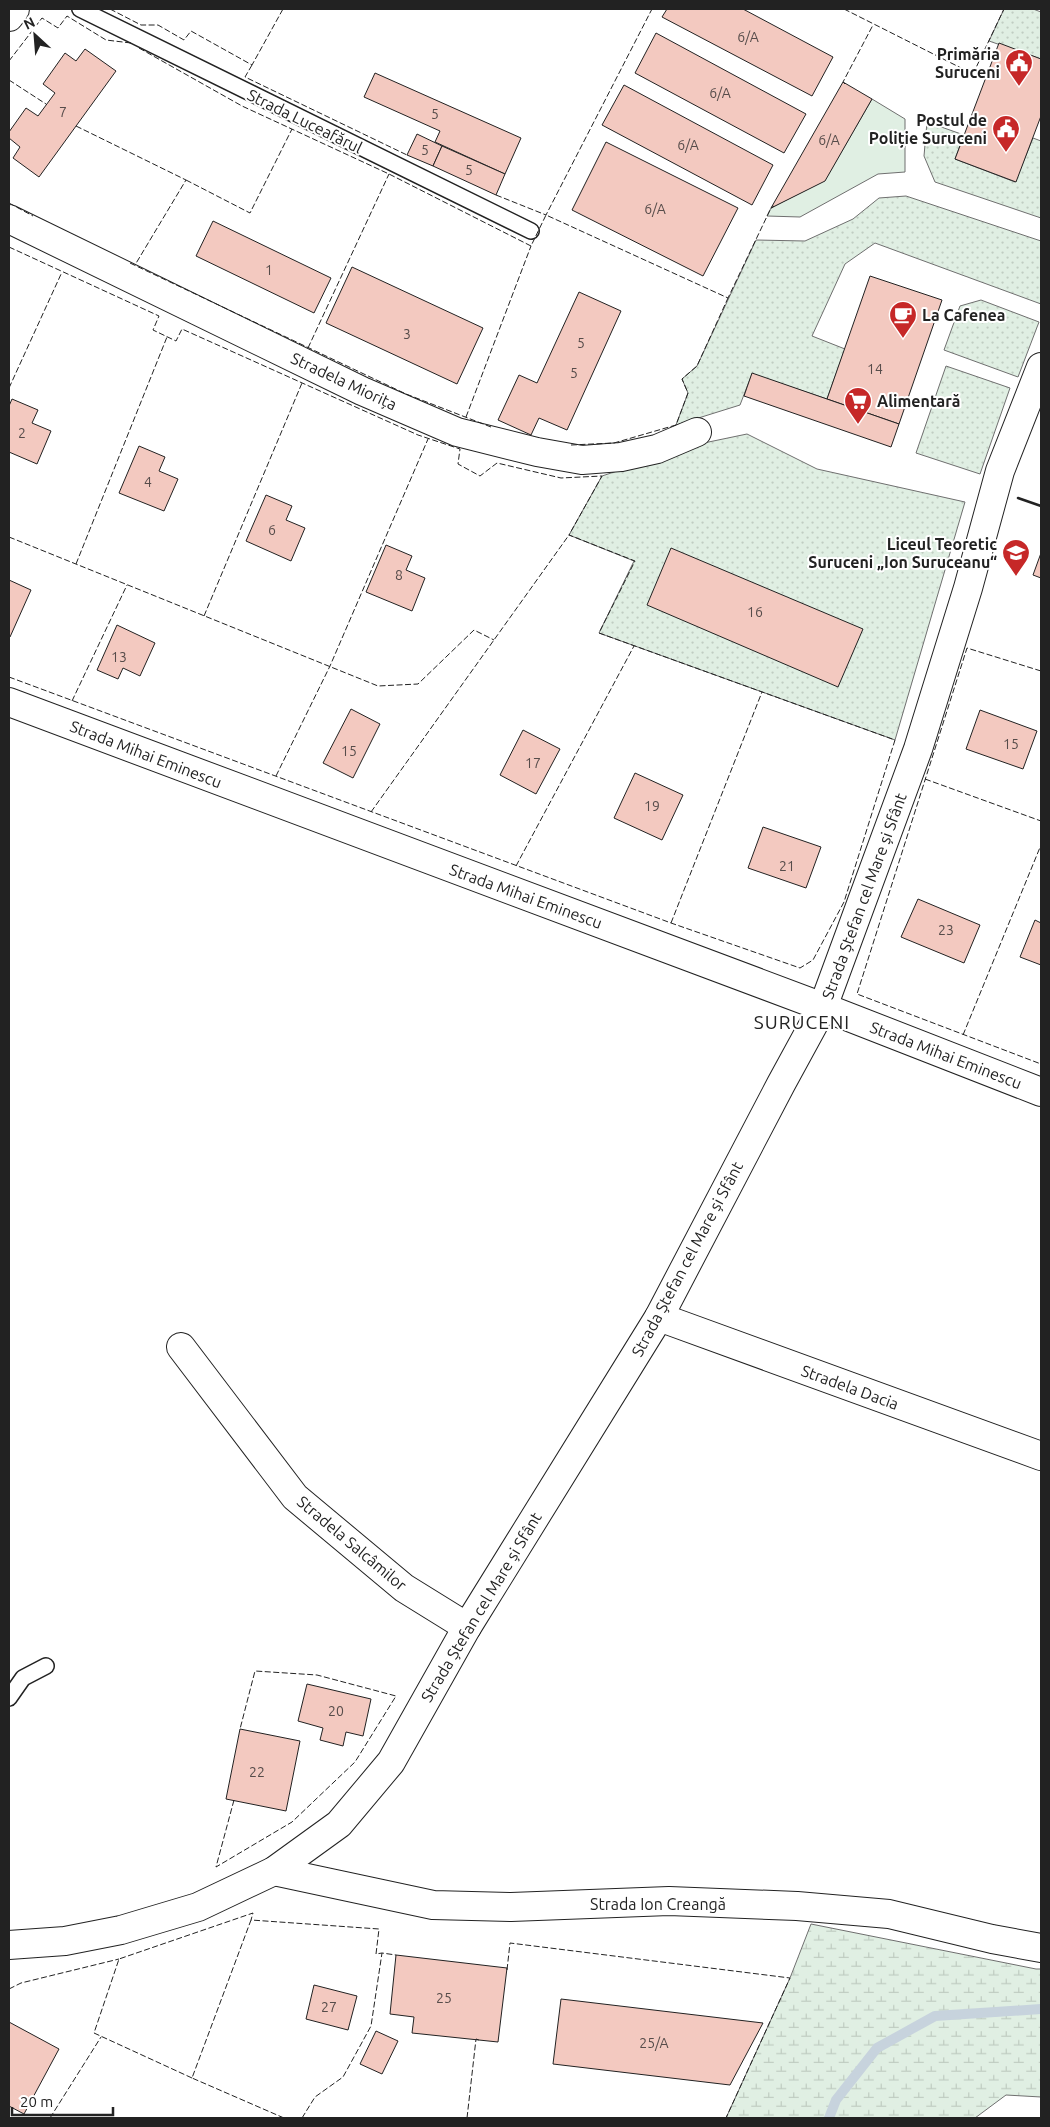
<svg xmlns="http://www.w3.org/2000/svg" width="1050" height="2127" font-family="Ubuntu,sans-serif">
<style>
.green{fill:#e0efe3;stroke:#6f6f6f}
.wetland{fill:url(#wetland-marsh);stroke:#6f6f6f}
.garden{fill:url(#garden-dots);stroke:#6f6f6f}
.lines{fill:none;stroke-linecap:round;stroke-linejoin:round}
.stream{stroke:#c7d3dd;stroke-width:10}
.building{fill:#f3c9c0;stroke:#222}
.lane-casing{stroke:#222;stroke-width:18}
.street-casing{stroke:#222;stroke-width:30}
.lane{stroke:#fff;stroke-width:15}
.street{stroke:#fff;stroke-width:28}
.fence{stroke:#222;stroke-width:1;stroke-dasharray:6 2.5;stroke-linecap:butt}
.wall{stroke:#222;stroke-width:2.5}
.labels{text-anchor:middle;stroke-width:4;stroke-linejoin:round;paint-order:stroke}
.number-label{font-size:14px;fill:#564c4a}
.poi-label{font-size:16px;font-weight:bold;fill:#222;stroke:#fff;text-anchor:end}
.street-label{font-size:16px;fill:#222;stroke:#fff}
.quarter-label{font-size:19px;letter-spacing:1px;fill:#222;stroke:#fff}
</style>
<defs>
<pattern id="wetland-marsh" width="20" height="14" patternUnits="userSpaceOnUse" patternTransform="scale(1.25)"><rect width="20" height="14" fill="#e0efe3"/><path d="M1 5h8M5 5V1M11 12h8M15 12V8" fill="none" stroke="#c0cdc2"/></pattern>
<pattern id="garden-dots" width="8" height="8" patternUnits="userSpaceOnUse" patternTransform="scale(1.25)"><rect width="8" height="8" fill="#e0efe3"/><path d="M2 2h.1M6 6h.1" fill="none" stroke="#c0cdc2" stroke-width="1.8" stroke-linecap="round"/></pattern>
</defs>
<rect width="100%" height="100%" fill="#fff"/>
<polygon class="green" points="872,99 905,119 905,172 878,174 800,217 767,216 771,208 825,180"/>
<polygon class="wetland" points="811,1924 1036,1969 1041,1969 1041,2097 1006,2095 975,2118 726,2118 790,1978"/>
<g class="garden">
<polygon points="1004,9 1033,9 1041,12 1041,59 989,41"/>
<polygon points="927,122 964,135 955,159 1015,182 1033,138 1041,141 1041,218 935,182 924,156"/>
<polygon points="906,196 1041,241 1041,304 875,243 845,264 812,336 845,349 827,399 752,374 740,405 676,425 688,393 682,379 697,366 756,240 805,241 853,219 879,198"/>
<polygon points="981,300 1039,322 1018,377 944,350 960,306"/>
<polygon points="946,366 1010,388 980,474 916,453"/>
<polygon points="747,434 817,469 965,502 895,740 599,633 634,561 569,535 602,476 699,444"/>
</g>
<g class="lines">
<polyline class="stream" points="829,2118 836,2100 877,2048 935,2016 1041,2009"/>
</g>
<g class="building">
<polygon points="667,9 743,9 833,57 812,96 662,17"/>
<polygon points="656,33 806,114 784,153 635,73"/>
<polygon points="999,43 1041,59 1041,116 1016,182 955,159"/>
<polygon points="85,49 116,71 39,177 13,158 20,147 9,138 9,132 26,108 38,116 55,93 43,84 65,53 76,61"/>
<polygon points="375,73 521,138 505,174 435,142 440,131 364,97"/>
<polygon points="843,82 872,99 825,181 771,208"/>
<polygon points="624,85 773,165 752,205 602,125"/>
<polygon points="417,134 442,146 433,166 407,155"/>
<polygon points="606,142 738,208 703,276 572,210"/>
<polygon points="442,146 505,174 496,195 433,166"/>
<polygon points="213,221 331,278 314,313 196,256"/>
<polygon points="352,267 483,328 457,384 326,323"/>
<polygon points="870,276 942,300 899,424 827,399"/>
<polygon points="579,292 621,311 567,430 539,418 531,435 498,420 519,375 537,383"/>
<polygon points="752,373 899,424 891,447 744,396"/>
<polygon points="12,399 38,410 32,423 51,431 37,464 9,452 9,406"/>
<polygon points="139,446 165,457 159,471 178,479 164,511 119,493"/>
<polygon points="266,495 292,506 286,520 305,528 291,561 246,541"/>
<polygon points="386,545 412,556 406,570 425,578 412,611 366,592"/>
<polygon points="671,548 863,629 838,687 647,605"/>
<polygon points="1041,553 1041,578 1033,575"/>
<polygon points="9,580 31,590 10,637 9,637"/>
<polygon points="117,625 155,643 140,676 123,668 118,679 97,670"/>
<polygon points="351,709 380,724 353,778 323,763"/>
<polygon points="980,710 1037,731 1023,769 966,749"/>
<polygon points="523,730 560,749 536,794 500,775"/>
<polygon points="635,773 683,795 662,840 614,818"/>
<polygon points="763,827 821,847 806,888 748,868"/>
<polygon points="918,899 980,925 964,963 901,937"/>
<polygon points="1035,920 1041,923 1041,965 1020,957"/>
<polygon points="307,1684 371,1699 363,1736 346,1732 343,1746 320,1740 323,1728 298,1721"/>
<polygon points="240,1729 300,1741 286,1811 226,1799"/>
<polygon points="396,1955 507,1968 498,2042 412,2033 414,2017 390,2014"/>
<polygon points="314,1985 357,1996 348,2030 306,2019"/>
<polygon points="561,1999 763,2023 730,2085 553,2064"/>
<polygon points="9,2022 59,2049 24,2114 9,2106"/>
<polygon points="376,2031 398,2041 382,2074 360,2064"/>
</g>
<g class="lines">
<defs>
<g id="lane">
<polyline points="80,9 531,231"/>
<polyline points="9,1698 23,1678 46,1666"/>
</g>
<g id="street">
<polyline points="9,17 15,9"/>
<polyline points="9,219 362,391 457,432 537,452 582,460 621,457 657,449 697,432"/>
<polyline points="9,702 823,1007 1041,1092"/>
<polyline points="659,1317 1041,1456"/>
<polyline points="181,1347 295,1497 404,1588 467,1627"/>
<polyline points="274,1871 433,1905 511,1907 669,1901 797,1906 889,1914 992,1939 1041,1948"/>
<polyline points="9,1945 65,1941 121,1930 198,1907 274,1871 339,1824 391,1762 467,1627 659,1317 781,1084 823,1007 918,749 968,588 1000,471 1041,367"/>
</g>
</defs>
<use href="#lane" class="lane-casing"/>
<use href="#street" class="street-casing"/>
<use href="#lane" class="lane"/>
<use href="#street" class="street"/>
<g class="fence">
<polyline points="110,9 141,25 158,25 184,40 191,31 252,65 283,9"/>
<polyline points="844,9 973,74 1004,9"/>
<polyline points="139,48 242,106 389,174 531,246 546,215 728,298 771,208 774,206"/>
<polyline points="9,61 42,18 58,28 67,16 106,40 131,43"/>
<polyline points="252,65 245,77 407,155"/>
<polyline points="9,80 46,104"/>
<polyline points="845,84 843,82 873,25"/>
<polyline points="76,126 186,180 135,265"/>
<polyline points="186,180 250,213 292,129"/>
<polyline points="496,195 546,215 652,9"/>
<polyline points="9,203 33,216"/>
<polyline points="9,247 159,316 153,330 176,341 182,329 418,435 460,449 458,464 480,476 497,463 561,478 602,476"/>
<polyline points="130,263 406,394 491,427"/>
<polyline points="308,348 389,174"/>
<polyline points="9,388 62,272"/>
<polyline points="466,417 531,246"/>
<polyline points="571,445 614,443 676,425 688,393 682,379 697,366 728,298"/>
<polyline points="9,537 378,686 418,684 474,630 494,640"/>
<polyline points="76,564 167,337"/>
<polyline points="204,616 302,383"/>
<polyline points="1041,671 967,648 857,994 1041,1064"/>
<polyline points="9,677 671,923 800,968 813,960 844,902 895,740 599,633 635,561 569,535 602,476"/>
<polyline points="72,701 127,585"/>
<polyline points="276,776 330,666 428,439"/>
<polyline points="925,779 1041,821"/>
<polyline points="371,812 569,535"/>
<polyline points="516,866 634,646"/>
<polyline points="671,923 762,692"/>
<polyline points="963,1035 1041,845"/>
<polyline points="234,1800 216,1867 292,1822 355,1762 396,1696 317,1675 255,1671 240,1729"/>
<polyline points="507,1970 510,1943 790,1978 726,2118"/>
<polyline points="9,1989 21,1983 119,1959"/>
<polyline points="192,2078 94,2033 119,1959 253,1913 251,1920"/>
<polyline points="50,2118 101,2037"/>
<polyline points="284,2118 192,2078 251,1920 379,1929 376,1954 382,1953"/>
<polyline points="302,2118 315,2097 343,2077 371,2026 382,1953 396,1955"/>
<polyline points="467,2118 476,2039 479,2040"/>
</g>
<polyline class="wall" points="1018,498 1041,506"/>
</g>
<defs>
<symbol id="civic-pin" viewBox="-11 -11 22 30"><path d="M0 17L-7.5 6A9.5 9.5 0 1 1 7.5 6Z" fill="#c62828" stroke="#fff"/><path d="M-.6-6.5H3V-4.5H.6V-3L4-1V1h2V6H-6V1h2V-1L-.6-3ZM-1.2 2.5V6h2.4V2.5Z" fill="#fff"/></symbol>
<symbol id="cafe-pin" viewBox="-11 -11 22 30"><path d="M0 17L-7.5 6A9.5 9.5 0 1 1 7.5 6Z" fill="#c62828" stroke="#fff"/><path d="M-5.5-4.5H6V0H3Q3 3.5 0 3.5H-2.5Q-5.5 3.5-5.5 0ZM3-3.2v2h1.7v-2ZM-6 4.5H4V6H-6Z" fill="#fff"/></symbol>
<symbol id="supermarket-pin" viewBox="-11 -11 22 30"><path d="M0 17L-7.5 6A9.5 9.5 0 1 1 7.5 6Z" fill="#c62828" stroke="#fff"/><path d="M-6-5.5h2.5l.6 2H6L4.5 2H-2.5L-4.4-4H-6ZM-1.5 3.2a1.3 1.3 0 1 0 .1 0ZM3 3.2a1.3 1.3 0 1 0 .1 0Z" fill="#fff"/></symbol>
<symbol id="school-pin" viewBox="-11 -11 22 30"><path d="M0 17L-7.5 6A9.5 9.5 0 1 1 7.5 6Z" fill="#c62828" stroke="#fff"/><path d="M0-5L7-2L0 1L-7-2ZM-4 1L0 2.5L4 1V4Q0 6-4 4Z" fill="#fff"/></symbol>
</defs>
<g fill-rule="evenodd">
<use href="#civic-pin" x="1003" y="47" width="32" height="43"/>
<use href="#civic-pin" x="990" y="113" width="32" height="43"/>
<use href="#cafe-pin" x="887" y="299" width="32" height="43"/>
<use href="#supermarket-pin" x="842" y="385" width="32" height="43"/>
<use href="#school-pin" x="1000" y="537" width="32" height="43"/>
</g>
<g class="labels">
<g class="number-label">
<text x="748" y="42">6/A</text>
<text x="720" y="98">6/A</text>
<text x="63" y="117">7</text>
<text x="435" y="119">5</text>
<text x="829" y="145">6/A</text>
<text x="688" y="150">6/A</text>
<text x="425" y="155">5</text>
<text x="469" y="175">5</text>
<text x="655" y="214">6/A</text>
<text x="269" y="275">1</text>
<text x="407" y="339">3</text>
<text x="581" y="348">5</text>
<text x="875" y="374">14</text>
<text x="574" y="378">5</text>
<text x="22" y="438">2</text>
<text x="148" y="487">4</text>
<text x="272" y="535">6</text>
<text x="399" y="580">8</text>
<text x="755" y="617">16</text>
<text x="119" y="662">13</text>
<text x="1011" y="749">15</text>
<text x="349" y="756">15</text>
<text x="533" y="768">17</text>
<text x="652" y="811">19</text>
<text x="787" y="871">21</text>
<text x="946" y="935">23</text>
<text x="336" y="1716">20</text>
<text x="257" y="1777">22</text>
<text x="444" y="2003">25</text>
<text x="329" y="2012">27</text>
<text x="654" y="2048">25/A</text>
</g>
<g class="poi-label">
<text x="1000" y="60">Primăria<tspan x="1000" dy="18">Suruceni</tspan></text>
<text x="987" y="126">Postul de<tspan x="987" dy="18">Poliție Suruceni</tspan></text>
<text x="922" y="321" text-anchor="start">La Cafenea</text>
<text x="877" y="407" text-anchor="start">Alimentară</text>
<text x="997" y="550">Liceul Teoretic<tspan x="997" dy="18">Suruceni „Ion Suruceanu“</tspan></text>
</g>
<g class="street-label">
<text transform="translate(305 121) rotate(26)" y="6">Strada Luceafărul</text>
<text transform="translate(344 381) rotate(25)" y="6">Stradela Miorița</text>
<text transform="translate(146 754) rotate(21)" y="6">Strada Mihai Eminescu</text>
<text transform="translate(526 896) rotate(20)" y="6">Strada Mihai Eminescu</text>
<text transform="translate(864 896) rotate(-70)" y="6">Strada Ștefan cel Mare și Sfânt</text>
<text transform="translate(946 1055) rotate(21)" y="6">Strada Mihai Eminescu</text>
<text transform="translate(687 1259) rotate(-62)" y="6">Strada Ștefan cel Mare și Sfânt</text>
<text transform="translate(850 1387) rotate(20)" y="6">Stradela Dacia</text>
<text transform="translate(352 1543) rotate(40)" y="6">Stradela Salcâmilor</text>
<text transform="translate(481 1607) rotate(-59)" y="6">Strada Ștefan cel Mare și Sfânt</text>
<text x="658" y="1910">Strada Ion Creangă</text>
</g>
<g class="quarter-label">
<text x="802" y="1029">SURUCENI</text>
</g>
</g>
<rect width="1050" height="2127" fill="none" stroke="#222222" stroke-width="20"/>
<g transform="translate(35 35) rotate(334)" stroke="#ffffff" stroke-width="4" paint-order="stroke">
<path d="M0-4L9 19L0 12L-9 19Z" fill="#222222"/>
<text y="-8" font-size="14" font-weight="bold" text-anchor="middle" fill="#222222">N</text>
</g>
<path d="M12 2107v8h101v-8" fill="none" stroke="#222222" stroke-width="2.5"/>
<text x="20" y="2107" font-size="15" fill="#222222" stroke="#ffffff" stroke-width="4" paint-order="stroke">20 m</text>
</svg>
